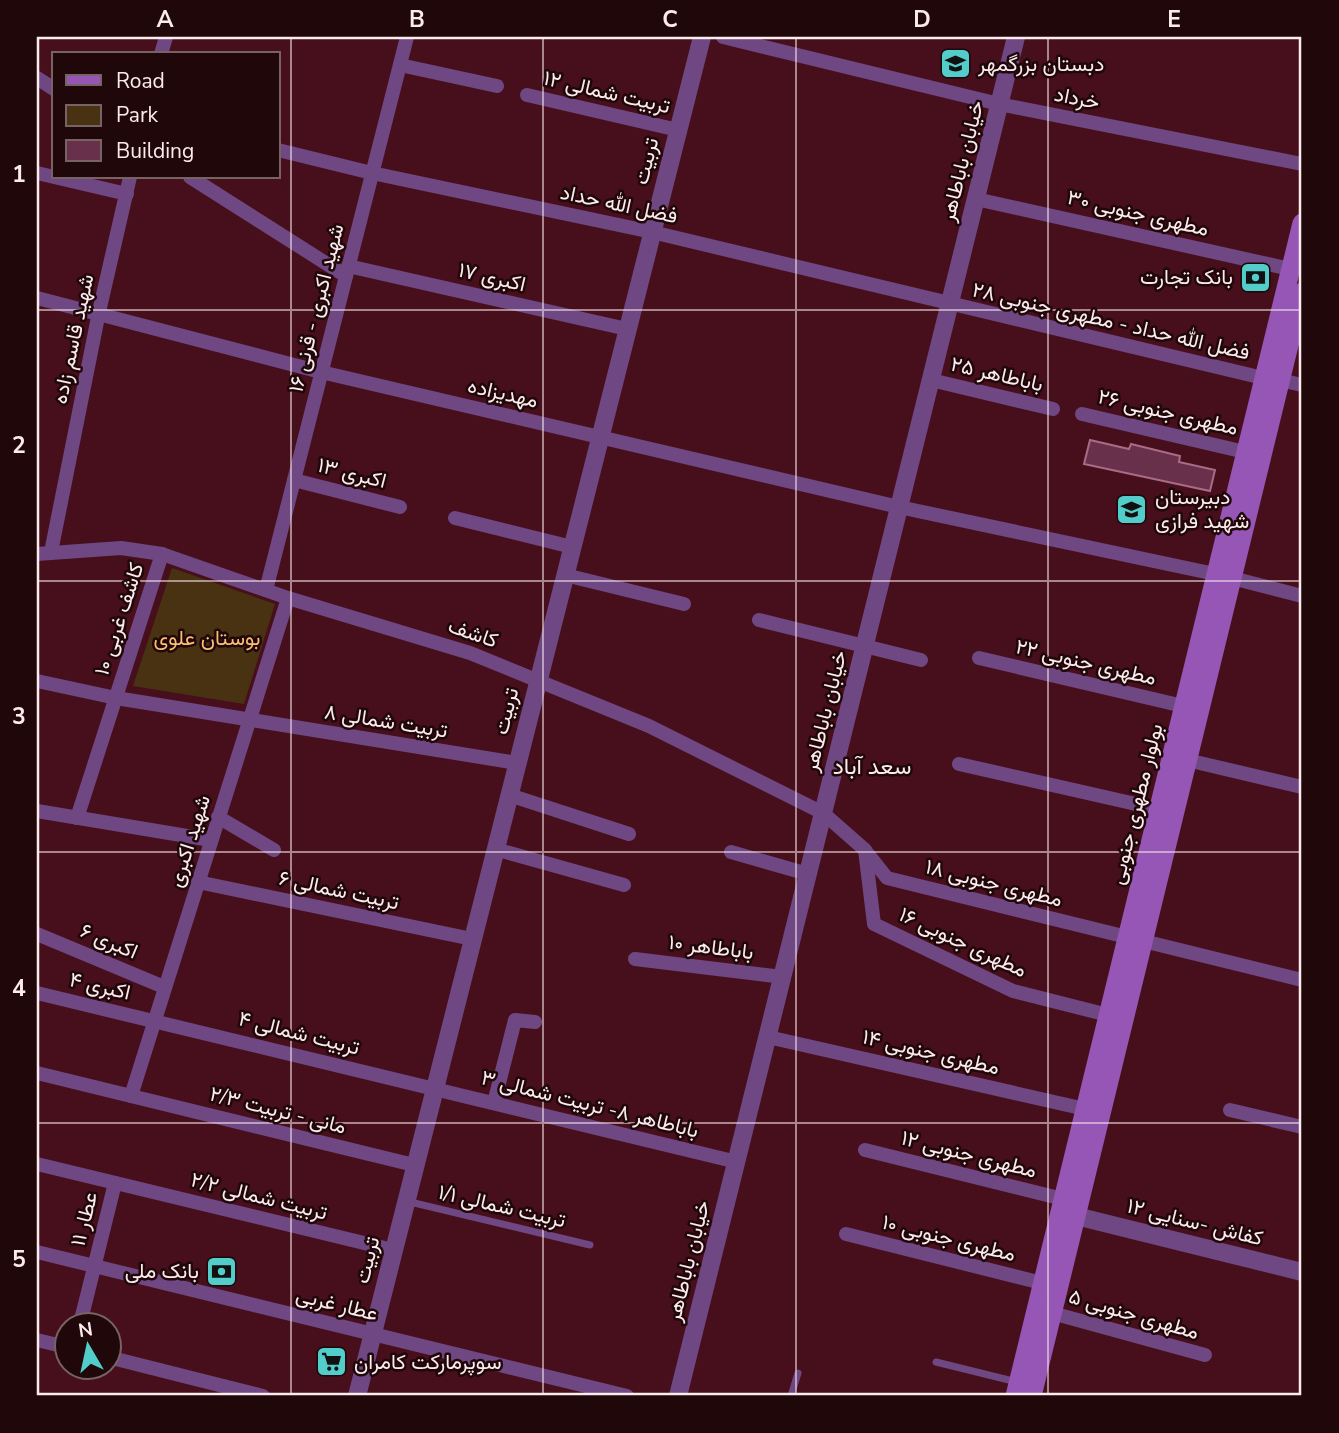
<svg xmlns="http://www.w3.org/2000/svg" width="1339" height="1433" font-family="'Nunito Sans',Vazirmatn,sans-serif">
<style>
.green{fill:#483212}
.building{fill:#68304a;stroke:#a96b85;stroke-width:2}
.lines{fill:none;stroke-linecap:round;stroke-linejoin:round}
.service{stroke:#6e4783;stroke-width:7}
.minor{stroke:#6e4783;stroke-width:14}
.tertiary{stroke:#6e4783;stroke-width:18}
.secondary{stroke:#9556b6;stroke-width:19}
.grid{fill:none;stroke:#fbebec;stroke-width:2;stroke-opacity:0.55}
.labels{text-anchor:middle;stroke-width:5;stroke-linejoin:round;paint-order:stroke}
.poi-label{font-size:21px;fill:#fbebec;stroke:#1f070a;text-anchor:start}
.street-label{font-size:21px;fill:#fbebec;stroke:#1f070a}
.park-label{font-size:21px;fill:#fbbf70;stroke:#1f070a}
.neighbourhood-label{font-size:23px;fill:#fbebec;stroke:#1f070a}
.neatline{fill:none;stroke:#fbebec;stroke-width:2.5}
.grid-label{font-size:23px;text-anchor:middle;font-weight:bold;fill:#fbebec}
</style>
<rect width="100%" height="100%" fill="#470f1b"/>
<polygon class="green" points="172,568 275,604 244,704 133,686"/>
<polygon class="building" points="1090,440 1129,449 1131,444 1180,456 1179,462 1215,470 1210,491 1084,464"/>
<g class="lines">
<g class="service">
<polyline points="406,1201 590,1245"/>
<polyline points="936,1362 1017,1382"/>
<polyline points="791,1396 798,1373"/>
</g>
<g class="minor">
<polyline points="723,37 999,104 1302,164"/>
<polyline points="161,54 166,37"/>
<polyline points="400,65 497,86"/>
<polyline points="37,78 54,89"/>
<polyline points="527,95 678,130"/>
<polyline points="278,150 372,173 652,232 1263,378"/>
<polyline points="37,173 127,194"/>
<polyline points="190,177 346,276"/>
<polyline points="976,199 1290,269"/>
<polyline points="348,266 627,329"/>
<polyline points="37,298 321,372 899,507 1215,574"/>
<polyline points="931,380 1053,409"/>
<polyline points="1280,380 1302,385"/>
<polyline points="1082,414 1245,452"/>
<polyline points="294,480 400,507"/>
<polyline points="455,518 572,547"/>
<polyline points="51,552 99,312 130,177"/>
<polyline points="37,554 121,548 162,554 288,598 470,653 649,726 823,813 864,849 887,878 1302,980"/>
<polyline points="565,575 684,604"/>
<polyline points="1232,578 1302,596"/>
<polyline points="266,590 407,37"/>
<polyline points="759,620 921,660"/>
<polyline points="979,658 1183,706"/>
<polyline points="37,681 116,698 517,763"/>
<polyline points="1187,760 1302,787"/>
<polyline points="959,764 1158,809"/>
<polyline points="509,795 629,834"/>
<polyline points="37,811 211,840"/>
<polyline points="218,817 274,850"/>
<polyline points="77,818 162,554"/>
<polyline points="495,849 624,885"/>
<polyline points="865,850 874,924 1013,991 1108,1015"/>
<polyline points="731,852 808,874"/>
<polyline points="198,882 472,939"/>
<polyline points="37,934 164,987"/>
<polyline points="635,959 783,977"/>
<polyline points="37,993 737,1162"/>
<polyline points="768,1037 1085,1109"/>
<polyline points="37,1073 414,1165"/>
<polyline points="131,1096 288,598"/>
<polyline points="494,1103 515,1020 535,1022"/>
<polyline points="1230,1110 1302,1127"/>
<polyline points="865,1150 1063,1199"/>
<polyline points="37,1164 393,1250"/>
<polyline points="846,1234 1042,1283"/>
<polyline points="37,1252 627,1396"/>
<polyline points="1052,1313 1205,1355"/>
<polyline points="80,1324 115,1183"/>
<polyline points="37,1340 66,1347"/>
<polyline points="108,1357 263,1396"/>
</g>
<g class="tertiary">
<polyline points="1076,1216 1302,1272"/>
<polyline points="357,1396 702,37"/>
<polyline points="678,1396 1016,37"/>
</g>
<g class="secondary">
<polyline points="1015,1396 1302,223"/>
<polyline points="1032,1396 1302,292"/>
</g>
</g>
<path class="grid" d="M291,37V1396M543,37V1396M796,37V1396M1048,37V1396M37,310H1302M37,581H1302M37,852H1302M37,1123H1302"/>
<defs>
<symbol id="school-square" viewBox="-11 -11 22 22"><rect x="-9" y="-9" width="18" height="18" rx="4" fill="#53cdca" stroke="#1f070a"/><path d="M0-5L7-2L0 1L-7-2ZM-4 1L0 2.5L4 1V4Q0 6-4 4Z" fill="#111"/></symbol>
<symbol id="bank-square" viewBox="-11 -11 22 22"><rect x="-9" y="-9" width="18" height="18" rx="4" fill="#53cdca" stroke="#1f070a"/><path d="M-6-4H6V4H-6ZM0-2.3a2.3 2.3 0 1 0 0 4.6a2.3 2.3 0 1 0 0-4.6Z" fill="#111"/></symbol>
<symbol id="supermarket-square" viewBox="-11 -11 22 22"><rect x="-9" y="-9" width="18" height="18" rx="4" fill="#53cdca" stroke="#1f070a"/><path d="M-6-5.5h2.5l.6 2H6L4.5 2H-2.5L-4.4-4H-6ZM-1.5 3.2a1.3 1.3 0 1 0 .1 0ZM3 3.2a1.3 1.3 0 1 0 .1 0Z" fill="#111"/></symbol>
</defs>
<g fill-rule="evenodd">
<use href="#school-square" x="938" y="46" width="35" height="35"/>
<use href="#bank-square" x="1238" y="260" width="35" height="35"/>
<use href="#school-square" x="1114" y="492" width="35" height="35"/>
<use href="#bank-square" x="204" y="1254" width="35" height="35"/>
<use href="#supermarket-square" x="314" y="1344" width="35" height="35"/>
</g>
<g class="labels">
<g class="poi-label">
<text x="978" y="71">دبستان بزرگمهر</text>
<text x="1233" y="284" text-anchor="end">بانک تجارت</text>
<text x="1155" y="504">دبیرستان<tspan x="1155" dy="24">شهید فرازی</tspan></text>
<text x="199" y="1278" text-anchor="end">بانک ملی</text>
<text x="354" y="1369">سوپرمارکت کامران</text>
</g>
<g class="street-label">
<text transform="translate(607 92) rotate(13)" y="7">تربیت شمالی ۱۲</text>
<text transform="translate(1077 98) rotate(11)" y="7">خرداد</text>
<text transform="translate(646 161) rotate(-76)" y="7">تربیت</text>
<text transform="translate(962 161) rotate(-76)" y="7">خیابان باباطاهر</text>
<text transform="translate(619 204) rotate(12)" y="7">فضل الله حداد</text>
<text transform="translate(1138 213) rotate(13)" y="7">مطهری جنوبی ۳۰</text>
<text transform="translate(492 277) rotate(13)" y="7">اکبری ۱۷</text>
<text transform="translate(316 308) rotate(-76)" y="7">شهید اکبری - قرنی ۱۶</text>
<text transform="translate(1111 321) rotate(13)" y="7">فضل الله حداد - مطهری جنوبی ۲۸</text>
<text transform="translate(73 339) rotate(-78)" y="7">شهید قاسم زاده</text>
<text transform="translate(997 374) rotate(13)" y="7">باباطاهر ۲۵</text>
<text transform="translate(503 393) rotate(13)" y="7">مهدیزاده</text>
<text transform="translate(1168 412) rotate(13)" y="7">مطهری جنوبی ۲۶</text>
<text transform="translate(352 473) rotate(14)" y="7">اکبری ۱۳</text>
<text transform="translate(119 619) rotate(-72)" y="7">کاشف غربی ۱۰</text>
<text transform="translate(473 633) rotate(19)" y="7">کاشف</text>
<text transform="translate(1086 662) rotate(13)" y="7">مطهری جنوبی ۲۲</text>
<text transform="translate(506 711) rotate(-76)" y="7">تربیت</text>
<text transform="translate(825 711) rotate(-76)" y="7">خیابان باباطاهر</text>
<text transform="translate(386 721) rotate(9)" y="7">تربیت شمالی ۸</text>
<text transform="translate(1136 804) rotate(-76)" y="7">بولوار مطهری جنوبی</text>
<text transform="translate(189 841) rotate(-72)" y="7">شهید اکبری</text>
<text transform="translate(994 883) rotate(14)" y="7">مطهری جنوبی ۱۸</text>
<text transform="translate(339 890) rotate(12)" y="7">تربیت شمالی ۶</text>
<text transform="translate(109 941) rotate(23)" y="7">اکبری ۶</text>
<text transform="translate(963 942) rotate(25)" y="7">مطهری جنوبی ۱۶</text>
<text transform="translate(711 947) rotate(7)" y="7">باباطاهر ۱۰</text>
<text transform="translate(100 986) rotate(13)" y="7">اکبری ۴</text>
<text transform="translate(299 1033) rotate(14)" y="7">تربیت شمالی ۴</text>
<text transform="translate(931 1052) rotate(13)" y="7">مطهری جنوبی ۱۴</text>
<text transform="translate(590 1104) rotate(14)" y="7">باباطاهر ۸- تربیت شمالی ۳</text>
<text transform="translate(278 1110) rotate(14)" y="7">مانی - تربیت ۲/۳</text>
<text transform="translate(969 1154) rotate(14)" y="7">مطهری جنوبی ۱۲</text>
<text transform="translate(259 1196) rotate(14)" y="7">تربیت شمالی ۲/۲</text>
<text transform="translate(502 1206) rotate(13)" y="7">تربیت شمالی ۱/۱</text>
<text transform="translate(84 1219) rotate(-76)" y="7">عطار ۱۱</text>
<text transform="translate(1195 1222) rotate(14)" y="7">کفاش -سنایی ۱۲</text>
<text transform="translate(949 1238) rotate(14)" y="7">مطهری جنوبی ۱۰</text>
<text transform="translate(367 1260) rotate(-76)" y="7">تربیت</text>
<text transform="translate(688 1261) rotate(-76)" y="7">خیابان باباطاهر</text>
<text transform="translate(337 1304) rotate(14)" y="7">عطار غربی</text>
<text transform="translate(1134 1314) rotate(16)" y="7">مطهری جنوبی ۵</text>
</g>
<g class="park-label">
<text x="207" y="645">بوستان علوی</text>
</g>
<g class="neighbourhood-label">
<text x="872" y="774">سعد آباد</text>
</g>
</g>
<rect width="1339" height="1433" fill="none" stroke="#1f070a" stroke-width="77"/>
<rect x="52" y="52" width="228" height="126" fill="#1f070a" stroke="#776264" stroke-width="2"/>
<rect x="66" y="75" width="35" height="10" fill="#9556b6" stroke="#776264" stroke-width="2"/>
<text x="116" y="88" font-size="21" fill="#fbebec">Road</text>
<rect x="66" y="105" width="35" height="21" fill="#483212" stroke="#776264" stroke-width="2"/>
<text x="116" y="122" font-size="21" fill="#fbebec">Park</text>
<rect x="66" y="140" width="35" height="21" fill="#68304a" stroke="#776264" stroke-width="2"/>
<text x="116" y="158" font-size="21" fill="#fbebec">Building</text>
<g transform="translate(88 1346) rotate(351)"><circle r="33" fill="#1f070a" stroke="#776264" stroke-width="2"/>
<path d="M0-5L12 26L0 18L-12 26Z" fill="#53cdca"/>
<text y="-10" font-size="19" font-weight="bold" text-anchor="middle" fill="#fbebec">N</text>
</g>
<rect x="38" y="38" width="1262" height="1356" class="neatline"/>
<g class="grid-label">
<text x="165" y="27">A</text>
<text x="417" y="27">B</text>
<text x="670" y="27">C</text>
<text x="922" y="27">D</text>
<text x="1174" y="27">E</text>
<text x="19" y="182">1</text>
<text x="19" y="453">2</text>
<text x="19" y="724">3</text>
<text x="19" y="996">4</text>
<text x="19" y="1267">5</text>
</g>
</svg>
